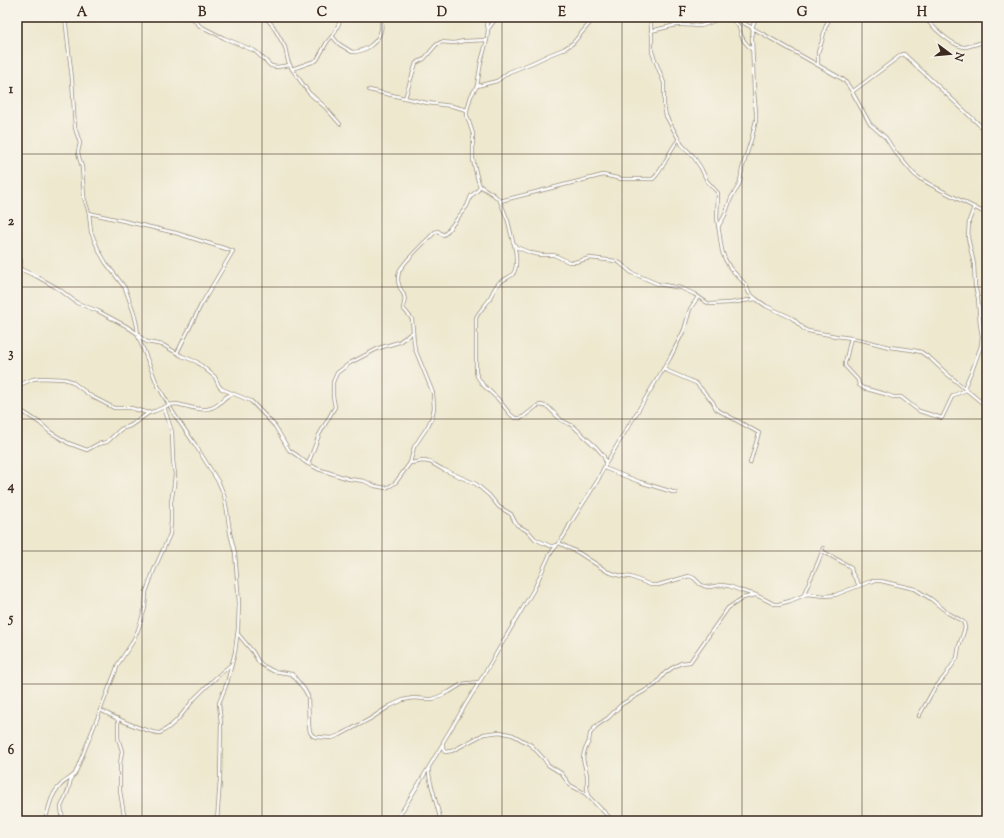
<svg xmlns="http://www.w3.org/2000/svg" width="1004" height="838" font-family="'Sorts Mill Goudy',serif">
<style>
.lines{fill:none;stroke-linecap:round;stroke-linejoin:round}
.minor-casing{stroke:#948976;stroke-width:4}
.minor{stroke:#fff;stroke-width:2.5}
.grid{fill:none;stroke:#3b2a1e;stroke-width:1;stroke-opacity:0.55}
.neatline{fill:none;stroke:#3b2a1e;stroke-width:1.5}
.grid-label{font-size:13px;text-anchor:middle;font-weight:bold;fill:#3b2a1e}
</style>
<rect width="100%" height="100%" fill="#f7f3e8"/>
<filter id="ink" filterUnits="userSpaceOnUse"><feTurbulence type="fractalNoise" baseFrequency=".025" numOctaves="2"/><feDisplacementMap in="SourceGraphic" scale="8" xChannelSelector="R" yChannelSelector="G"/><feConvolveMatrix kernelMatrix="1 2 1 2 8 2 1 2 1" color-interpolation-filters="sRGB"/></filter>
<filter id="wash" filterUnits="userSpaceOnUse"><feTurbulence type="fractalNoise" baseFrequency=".012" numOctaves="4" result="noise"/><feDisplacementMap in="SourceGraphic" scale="16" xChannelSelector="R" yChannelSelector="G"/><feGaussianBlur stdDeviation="0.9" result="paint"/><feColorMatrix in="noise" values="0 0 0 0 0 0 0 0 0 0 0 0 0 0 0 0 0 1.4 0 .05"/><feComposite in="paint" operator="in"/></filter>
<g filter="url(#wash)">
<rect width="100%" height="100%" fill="#eee8cf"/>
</g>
<g filter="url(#ink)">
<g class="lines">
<defs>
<g id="minor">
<polyline points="65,17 72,79 75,128 80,143 78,152 79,157 82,167 84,197 89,213 91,232 99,251 106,263 125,288 134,313 137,326 138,336 157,384 174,414 196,446 219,483 224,495 227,511 230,533 235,553 239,603 238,629 235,652 227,683 219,703 221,724 220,780 217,821"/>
<polyline points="191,17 200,26 224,38 255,51 271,66 277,67 290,65"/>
<polyline points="265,17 273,26 285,47 288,61 292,69 309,93 324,106 340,124"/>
<polyline points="484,17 487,24 488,29 487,40 481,62 477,86 471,96 467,110 467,116 473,134 473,160 478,181 480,186 494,195 500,201 508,221 513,242 516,247 531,253 541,255 554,255 569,262 575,262 590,258 616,261 620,263 632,273 658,284 681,288 694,294 706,302 710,304 730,303 756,299 766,306 792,318 804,329 808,331 836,336 851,338 866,341 889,347 912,350 921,352 931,359 946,373 987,407"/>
<polyline points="650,17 652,36 652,52 664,83 664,105 666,116 682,145 693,156 701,168 707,181 718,193 717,218 722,251 725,259 730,268 746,285 749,293 756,299"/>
<polyline points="733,17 844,80 850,88 870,124 886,138 895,152 914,174 919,178 933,186 987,214"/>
<path d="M924,17C933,27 952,47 966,47L987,41"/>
<polyline points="733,19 739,27 741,35 744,41 752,50"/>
<polyline points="752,28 756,17"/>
<polyline points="488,29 497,17"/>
<polyline points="651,31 676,25 684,25 701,26 709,23 721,18 734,20"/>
<path d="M332,36L339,44L352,52C365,52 378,43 381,30C382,26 381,21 381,17"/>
<polyline points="818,65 818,52 822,41 825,28 830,17"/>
<polyline points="292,69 312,62 317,60 327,42 334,34 342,17"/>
<polyline points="477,86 497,81 509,72 532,63 549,55 564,49 573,43 595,17"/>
<polyline points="369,90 427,103 452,106 467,110"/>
<polyline points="852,92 901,55 904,54 907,57 987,132"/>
<polyline points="405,98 416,63 424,59 436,45 441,42 454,43 464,41 487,40"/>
<path d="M500,201L603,175L622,179H653C665,168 668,151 679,139"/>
<polyline points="89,213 176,233 233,251 201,305 177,353"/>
<polyline points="718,227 725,215 731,198 738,187 740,182 742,169 752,137 756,120 756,112 754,92 752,38 753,28"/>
<path d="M514,244C516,253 519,268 512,275C508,278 503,280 499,283C494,288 492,294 489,300C485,306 479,311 476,318V372L477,376L483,385L498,399L510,414L515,418H520L523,417L537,406L541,405L548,407L561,420L573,426L596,447L603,455L605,460V465L598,480L570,524L564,536L550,554L534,589L483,676L443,742V749L445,752L452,751L484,734L500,732L513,735L531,745L544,759L548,765L561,773L570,785L586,794L613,821"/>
<polyline points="17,254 21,261 20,268 22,270 36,276 59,289 77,303 98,311 126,326 138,334"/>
<polyline points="139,336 147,342 163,345 182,356 197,362 215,377 219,386 222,389 251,401 275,426 289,450 298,456 305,462 318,469 349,479 364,481 375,486 386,488 392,485 396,482 410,463 423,461 430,462 442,469 476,484 489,495 499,507 511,514 515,522 517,525 529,532 535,539 550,546 553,546 557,545"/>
<polyline points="851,338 845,363 845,366 858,380 859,385 863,388 885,394 893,397 901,397 919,411 942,418 952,397 954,395 966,390"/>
<polyline points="663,369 696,383 713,402 716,409 759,433 750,463"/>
<path d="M17,386L33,379L41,378L64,379L71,381L91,396L114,408H131L148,413L155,411L169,405L176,404C189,406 205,414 217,405C223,401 225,395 233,394"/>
<polyline points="964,388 973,368 981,346 982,336 980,324 978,298 975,286 974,264 968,238 969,221 974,207"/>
<polyline points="17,408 40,423 50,432 60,438 68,443 87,450 98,444 107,442 121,429 130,426 150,412"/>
<path d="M410,463L414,447L428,426L432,417L434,408L433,393L415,349L414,343L412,319L403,308C408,291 400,295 398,281C398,279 398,275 399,272C402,263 427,240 435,232L438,231L443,235L446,233L467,206L471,196L478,190L480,186"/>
<polyline points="308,464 319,435 335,407 333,396 333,382 337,373 350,363 379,348 399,342 413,332"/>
<polyline points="605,465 670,358 684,330 690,309 698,297"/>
<polyline points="604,468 640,482 676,493"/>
<polyline points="559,543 579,553 608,572 621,576 631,577 651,585 658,585 689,576 694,578 700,584 704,586 709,587 721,585 729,586 742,591 756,595 774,604 779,604 790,601 807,594 825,596 835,595 869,582 874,581 881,581 915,589 931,599 948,613 962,621 964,623 965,628 959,646 957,658 945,676 934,689 919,716"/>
<polyline points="822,551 849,566 851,568 852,573 859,585"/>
<path d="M804,594C810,578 819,564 823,548"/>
<polyline points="238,634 253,652 258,661 262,665 273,671 292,674 304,689 308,696 309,726 310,732 313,736 317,737 332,738 340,735 370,719 390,706 403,700 413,698 427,699 433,699 449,692 462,684 479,682"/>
<polyline points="100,710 116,718 118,720 118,738 122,751 120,764 120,791 125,821"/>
<path d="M117,718C126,723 151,733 160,733C177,724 184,711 195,698C207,686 219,674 232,664"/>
<path d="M429,768C428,779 433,788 435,799C437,806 439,814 441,821"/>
<polyline points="588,795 587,786 587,775 583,759 584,752 589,741 590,734 596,726 608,718 622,704 655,685 665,673 672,668 681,663 690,662 728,608 743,598 751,596 756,595"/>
<path d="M45,821C49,809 50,795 60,786C64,781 70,779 75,774L95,724L116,670L118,664L132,643L138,630L145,608L146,592L154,570L170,534L171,521V502L174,485L175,474L173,461L172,432L164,407"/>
<polyline points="63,821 61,807 68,791 71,779"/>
<polyline points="396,821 429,767 442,745"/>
</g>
</defs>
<use href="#minor" class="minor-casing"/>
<use href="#minor" class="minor"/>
</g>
</g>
<path class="grid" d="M142,17V821M262,17V821M382,17V821M502,17V821M622,17V821M742,17V821M862,17V821M17,154H987M17,287H987M17,419H987M17,551H987M17,684H987"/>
<rect width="1004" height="838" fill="none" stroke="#f7f3e8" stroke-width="44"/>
<g transform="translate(950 54) rotate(106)" stroke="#f7f3e8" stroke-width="3" paint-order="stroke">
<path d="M0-3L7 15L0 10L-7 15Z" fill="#3b2a1e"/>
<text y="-6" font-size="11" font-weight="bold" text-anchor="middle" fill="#3b2a1e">N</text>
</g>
<rect x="22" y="22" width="960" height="794" class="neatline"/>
<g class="grid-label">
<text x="82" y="16">A</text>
<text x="202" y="16">B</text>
<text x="322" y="16">C</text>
<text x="442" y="16">D</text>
<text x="562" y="16">E</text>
<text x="682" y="16">F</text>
<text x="802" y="16">G</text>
<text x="922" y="16">H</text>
<text x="11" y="93">1</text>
<text x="11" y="225">2</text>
<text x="11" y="357">3</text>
<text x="11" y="490">4</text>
<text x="11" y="622">5</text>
<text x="11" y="754">6</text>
</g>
</svg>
